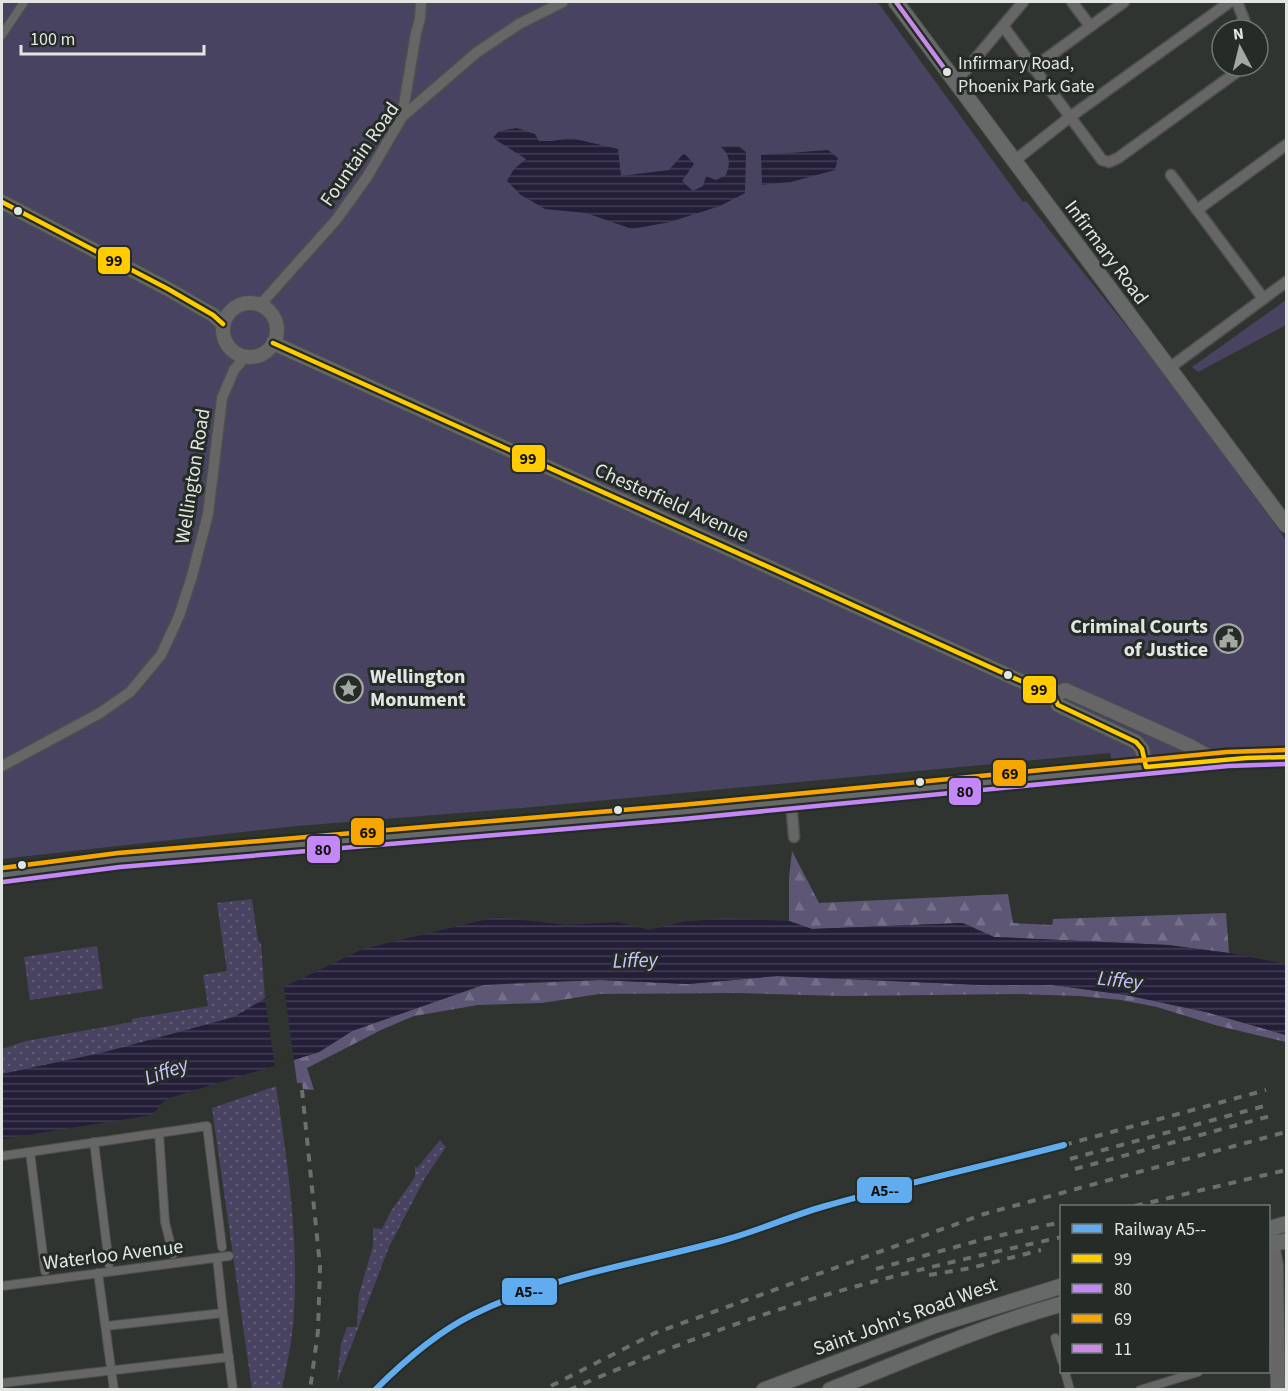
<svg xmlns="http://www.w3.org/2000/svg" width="1288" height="1391" font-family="'Source Sans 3',sans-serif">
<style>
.grass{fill:url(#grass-dots)}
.forest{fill:url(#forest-firs)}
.park{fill:#484360}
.water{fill:url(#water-rules)}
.pier{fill:#2f3431}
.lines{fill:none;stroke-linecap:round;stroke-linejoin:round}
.pedestrian-casing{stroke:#4c504d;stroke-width:10}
.minor-casing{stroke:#4c504d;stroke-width:13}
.tertiary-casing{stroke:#4c504d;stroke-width:16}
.secondary-casing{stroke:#4c504d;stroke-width:17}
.pedestrian{stroke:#656665;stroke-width:8}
.minor{stroke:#656665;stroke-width:10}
.tertiary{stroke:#656665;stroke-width:14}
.secondary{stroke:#666967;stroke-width:15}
.rail{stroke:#6b6f6d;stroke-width:4;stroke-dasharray:8 8;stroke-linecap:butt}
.bus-1-casing{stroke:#252b26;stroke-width:9}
.bus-2-casing{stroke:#252b26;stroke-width:9}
.bus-3-casing{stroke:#252b26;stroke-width:9}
.bus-4-casing{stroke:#252b26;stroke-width:9}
.bus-1{stroke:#fc0;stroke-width:4.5}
.bus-2{stroke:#c388f6;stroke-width:4.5}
.bus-3{stroke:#f7a600;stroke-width:4.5}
.bus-4{stroke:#ca8be6;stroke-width:4.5}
.rail-1-casing{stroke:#252b26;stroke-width:10}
.rail-1{stroke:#60acee;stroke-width:6}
.bus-dot{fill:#e1e6e2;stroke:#252b26;stroke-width:2}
.labels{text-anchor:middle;stroke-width:6;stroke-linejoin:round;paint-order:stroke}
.bus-label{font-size:18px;fill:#e1e6e2;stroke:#252b26;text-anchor:start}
.street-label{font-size:20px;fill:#e1e6e2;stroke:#252b26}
.poi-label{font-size:20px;font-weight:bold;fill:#e1e6e2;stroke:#252b26;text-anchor:end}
.water-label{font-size:21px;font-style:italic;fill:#ccc2ff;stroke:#252b26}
.line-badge{stroke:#252b26;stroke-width:2}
.pale-badge-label{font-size:16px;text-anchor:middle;font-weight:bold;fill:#111}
</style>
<defs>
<pattern id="grass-dots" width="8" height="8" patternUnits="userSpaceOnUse" patternTransform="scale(1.5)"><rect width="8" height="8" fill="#484360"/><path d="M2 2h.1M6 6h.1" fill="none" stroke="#625e76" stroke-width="1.8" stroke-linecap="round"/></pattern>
<pattern id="forest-firs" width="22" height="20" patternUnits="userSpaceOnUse" patternTransform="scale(1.5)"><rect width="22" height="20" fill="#5d5775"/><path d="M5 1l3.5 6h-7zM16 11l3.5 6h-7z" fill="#746f88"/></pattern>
<pattern id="water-rules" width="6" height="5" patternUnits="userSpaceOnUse" patternTransform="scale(1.5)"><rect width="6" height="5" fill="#241e39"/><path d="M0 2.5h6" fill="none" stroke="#443f55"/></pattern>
</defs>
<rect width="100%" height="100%" fill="#2f3431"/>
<g class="grass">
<polygon points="252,899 258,941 261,944 265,999 234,1017 158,1039 101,1053 2,1074 2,1049 26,1041 132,1022 132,1019 208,1006 203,975 227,971 217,903"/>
<polygon points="97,946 103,989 30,1000 24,957"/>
<path d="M276,1086C288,1165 300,1245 293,1326C291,1347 286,1368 282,1389H252L212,1108Z"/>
<polygon points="440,1140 446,1147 425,1178 389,1247 337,1383 341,1344 347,1327 356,1327 357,1324 359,1294 373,1246 373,1228 382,1229 391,1211 415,1177 415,1166 417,1168"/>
</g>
<g class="forest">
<polygon points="792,851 819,903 1008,894 1013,923 1052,925 1053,919 1226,913 1229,953 1168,945 994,937 963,923 812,929 789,921 789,878"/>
<polygon points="777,976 983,985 1053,985 1126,995 1206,1012 1286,1035 1286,1042 1215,1025 1157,1007 1121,1000 1080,996 1016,994 843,996 739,993 599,994 542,1003 478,1005 414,1016 381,1030 307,1068 314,1090 303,1089 302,1083 297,1083 294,1060 319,1052 354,1030 483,985 601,980 688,984"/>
</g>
<g class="park">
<polygon points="2,2 875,2 879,4 1023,202 1026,201 1164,373 1286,540 1286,757 1113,770 1110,753 522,808 297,826 2,859"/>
<polygon points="1286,300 1286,325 1198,372 1192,367"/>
</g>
<g class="water">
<path d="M517,128L535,134L539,141H551L571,138L618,149L621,176L669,170L684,153L694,164L682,181L693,191L703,186L706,176L716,180L726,175C731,162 730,155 720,146H738L746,152L745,193L720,206L670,222L632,229L586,213L545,209L521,195L507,181L514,169L526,159L493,138L499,131Z"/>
<polygon points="828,150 838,158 835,170 791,182 762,185 761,155"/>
<polygon points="496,917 566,925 617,922 649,930 682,922 725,918 789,921 812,929 962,923 994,937 1168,945 1229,953 1286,964 1286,1035 1206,1012 1126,995 1053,985 983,985 777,976 688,984 601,980 528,982 483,985 352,1031 319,1052 166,1099 152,1115 2,1139 2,1074 101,1053 234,1017 284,987 363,949"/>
</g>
<polygon class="pier" points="284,987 294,1060 275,1067 265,999"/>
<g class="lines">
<defs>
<g id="pedestrian">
<polyline points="2,35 24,2"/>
<polyline points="159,1133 165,1222 173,1254"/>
<polyline points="94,1142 109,1264"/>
<polyline points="30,1152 45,1271"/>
<polyline points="2,1156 207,1126 222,1247"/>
<polyline points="98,1273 114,1390"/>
<polyline points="2,1286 229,1256"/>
<polyline points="223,1313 233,1390"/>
<polyline points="106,1326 223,1313 217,1258"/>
<polyline points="1055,1338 1062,1361"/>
<polyline points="1065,1372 1070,1390"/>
<polyline points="2,1383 229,1357"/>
<polyline points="1140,1390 1198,1372"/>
</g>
<g id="minor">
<polyline points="1072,2 1090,26"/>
<polyline points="1237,2 1248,30"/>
<polyline points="1003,26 1102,160 1109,162 1118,158 1245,66"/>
<polyline points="1033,68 1124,2"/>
<polyline points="955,83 1023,2"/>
<polyline points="402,117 416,33 420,19 421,2"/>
<polyline points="1014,161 1070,117 1230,2"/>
<polyline points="1171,175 1263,298"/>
<polyline points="1197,210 1286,145"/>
<polyline points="260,305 336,220 367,177 402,117 476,53 519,24 563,2"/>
<polyline points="1168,369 1286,282"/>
<polyline points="2,766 100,713 130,692 161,655 179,616 192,576 208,514 222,398 234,370 245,357"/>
<polyline points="791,801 794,837"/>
</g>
<g id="tertiary">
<polyline points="2,202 168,289 213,315 223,324"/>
<circle cx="250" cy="330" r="27"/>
<polyline points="273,343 1054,696 1058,705 1136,742 1142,749 1146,767"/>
<polyline points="1054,696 1065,690 1190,746 1215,760"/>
<polyline points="1270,1233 1276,1265 1278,1390"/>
</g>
<g id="secondary">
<polyline points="896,2 1286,525"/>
<polyline points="2,875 119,860 682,812 1228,759 1286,757"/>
<polyline points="1268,1229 1286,1224"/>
<polyline points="1268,1245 1286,1241"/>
<polyline points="764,1390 933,1326 1062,1286"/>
<path d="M830,1390C907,1360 982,1326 1062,1304"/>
</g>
</defs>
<use href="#pedestrian" class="pedestrian-casing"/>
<use href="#minor" class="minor-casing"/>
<use href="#tertiary" class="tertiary-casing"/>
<use href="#secondary" class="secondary-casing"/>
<use href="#pedestrian" class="pedestrian"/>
<use href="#minor" class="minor"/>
<use href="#tertiary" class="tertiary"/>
<use href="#secondary" class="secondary"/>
<g class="rail">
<polyline points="302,1090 320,1266 318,1331 310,1390"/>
<polyline points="1064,1145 1266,1090"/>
<polyline points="1070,1159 1268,1105"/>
<polyline points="1075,1169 1274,1115"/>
<polyline points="1135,1206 1286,1170"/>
<polyline points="876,1269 988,1238 1062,1222"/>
<polyline points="929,1275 971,1268 1041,1250"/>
<polyline points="551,1386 655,1333 984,1214 1286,1132"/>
<path d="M569,1390C651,1354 736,1322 822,1296C901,1273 981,1255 1062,1237"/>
</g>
<defs>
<g id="bus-1">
<polyline points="2,202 168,289 213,315 223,324"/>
<polyline points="273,343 1054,696 1058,705 1136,742 1142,749 1146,767 1246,758 1286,757"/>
</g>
<polyline id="bus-2" points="3,882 120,867 683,819 1228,766 1286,764"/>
<polyline id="bus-3" points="2,868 118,853 681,805 1227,752 1286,750"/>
<polyline id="bus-4" points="896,2 947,72"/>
</defs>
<use href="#bus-1" class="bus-1-casing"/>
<use href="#bus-2" class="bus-2-casing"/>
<use href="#bus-3" class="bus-3-casing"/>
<use href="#bus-4" class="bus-4-casing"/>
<use href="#bus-1" class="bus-1"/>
<use href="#bus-2" class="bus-2"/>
<use href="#bus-3" class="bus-3"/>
<use href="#bus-4" class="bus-4"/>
<defs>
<path id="rail-1" d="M375,1390C404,1361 436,1333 472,1315C552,1275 643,1263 728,1239C760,1230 791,1216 822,1207C902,1184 984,1166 1064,1145"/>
</defs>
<use href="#rail-1" class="rail-1-casing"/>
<use href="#rail-1" class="rail-1"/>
</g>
<defs>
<symbol id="civic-ring" viewBox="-11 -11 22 22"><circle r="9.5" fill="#252b26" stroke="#a3a8a4" stroke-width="1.5"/><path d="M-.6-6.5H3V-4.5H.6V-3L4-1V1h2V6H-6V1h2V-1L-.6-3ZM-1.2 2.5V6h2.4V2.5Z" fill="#a3a8a4"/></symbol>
<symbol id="sight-ring" viewBox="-11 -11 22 22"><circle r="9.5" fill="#252b26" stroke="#a3a8a4" stroke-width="1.5"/><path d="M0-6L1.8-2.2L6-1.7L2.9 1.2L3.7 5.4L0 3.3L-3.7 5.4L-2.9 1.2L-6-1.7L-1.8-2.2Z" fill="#a3a8a4"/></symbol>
</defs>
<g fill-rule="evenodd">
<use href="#civic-ring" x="1212" y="622" width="33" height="33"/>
<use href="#sight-ring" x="332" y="672" width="33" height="33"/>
</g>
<g class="bus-dot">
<circle cx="947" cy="72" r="5"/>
<circle cx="18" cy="211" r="5"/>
<circle cx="1008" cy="675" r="5"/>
<circle cx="920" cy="782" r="5"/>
<circle cx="618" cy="810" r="5"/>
<circle cx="22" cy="865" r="5"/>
</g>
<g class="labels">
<g class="bus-label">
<text x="958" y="69">Infirmary Road,<tspan x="958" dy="23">Phoenix Park Gate</tspan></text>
</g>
<g class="street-label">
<text transform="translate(359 154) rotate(-55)" y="7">Fountain Road</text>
<text transform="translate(1107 252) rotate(53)" y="7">Infirmary Road</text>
<text transform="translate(192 476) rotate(-81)" y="7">Wellington Road</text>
<text transform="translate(672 502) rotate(24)" y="7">Chesterfield Avenue</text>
<text transform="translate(113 1254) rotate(-7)" y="7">Waterloo Avenue</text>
<text transform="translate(905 1316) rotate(-20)" y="7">Saint John's Road West</text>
</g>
<g class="poi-label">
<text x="1208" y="633">Criminal Courts<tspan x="1208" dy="23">of Justice</tspan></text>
<text x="370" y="683" text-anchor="start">Wellington<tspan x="370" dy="23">Monument</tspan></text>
</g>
<g class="water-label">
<text transform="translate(635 960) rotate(-2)" y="7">Liffey</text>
<text transform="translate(1120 980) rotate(6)" y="7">Liffey</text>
<text transform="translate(166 1071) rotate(-20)" y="7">Liffey</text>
</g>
</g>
<g class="line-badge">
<rect x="97" y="246" width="34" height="29" rx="6" fill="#fc0"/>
<rect x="511" y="444" width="35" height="29" rx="6" fill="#fc0"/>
<rect x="1022" y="675" width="35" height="29" rx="6" fill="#fc0"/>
<rect x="992" y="759" width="35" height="28" rx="6" fill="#f7a600"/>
<rect x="948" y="777" width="34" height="29" rx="6" fill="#c388f6"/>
<rect x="350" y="817" width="35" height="29" rx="6" fill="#f7a600"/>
<rect x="306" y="835" width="35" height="29" rx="6" fill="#c388f6"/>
<rect x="856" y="1176" width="57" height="28" rx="6" fill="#60acee"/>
<rect x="501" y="1277" width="57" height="29" rx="6" fill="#60acee"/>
</g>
<g class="pale-badge-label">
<text x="114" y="266">99</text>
<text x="528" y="464">99</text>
<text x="1039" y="695">99</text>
<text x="1010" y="779">69</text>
<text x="965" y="797">80</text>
<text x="368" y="838">69</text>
<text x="323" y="855">80</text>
<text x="885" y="1196">A5--</text>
<text x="529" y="1297">A5--</text>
</g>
<rect width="1288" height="1391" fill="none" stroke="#e1e6e2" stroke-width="6"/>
<rect x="1060" y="1205" width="210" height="168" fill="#252b26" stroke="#707671" stroke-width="1.5"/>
<rect x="1072" y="1224" width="30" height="9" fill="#60acee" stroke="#707671" stroke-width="1.5"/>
<text x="1114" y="1235" font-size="18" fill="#e1e6e2">Railway A5--</text>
<rect x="1072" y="1254" width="30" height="9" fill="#ffcc00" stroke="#707671" stroke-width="1.5"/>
<text x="1114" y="1265" font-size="18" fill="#e1e6e2">99</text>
<rect x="1072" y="1284" width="30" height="9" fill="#c388f6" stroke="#707671" stroke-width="1.5"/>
<text x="1114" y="1295" font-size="18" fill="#e1e6e2">80</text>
<rect x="1072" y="1314" width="30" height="9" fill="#f7a600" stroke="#707671" stroke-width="1.5"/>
<text x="1114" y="1325" font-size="18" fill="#e1e6e2">69</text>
<rect x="1072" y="1344" width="30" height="9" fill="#ca8be6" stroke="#707671" stroke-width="1.5"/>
<text x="1114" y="1355" font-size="18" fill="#e1e6e2">11</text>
<g transform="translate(1240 48) rotate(353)"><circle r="28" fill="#252b26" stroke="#707671" stroke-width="1.5"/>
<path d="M0-4.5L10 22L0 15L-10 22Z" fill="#a3a8a4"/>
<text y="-9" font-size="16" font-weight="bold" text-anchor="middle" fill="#e1e6e2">N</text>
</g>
<path d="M21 45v9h183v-9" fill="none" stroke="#e1e6e2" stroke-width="3"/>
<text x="30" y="45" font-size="18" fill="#e1e6e2" stroke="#252b26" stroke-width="4.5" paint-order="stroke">100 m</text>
</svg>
